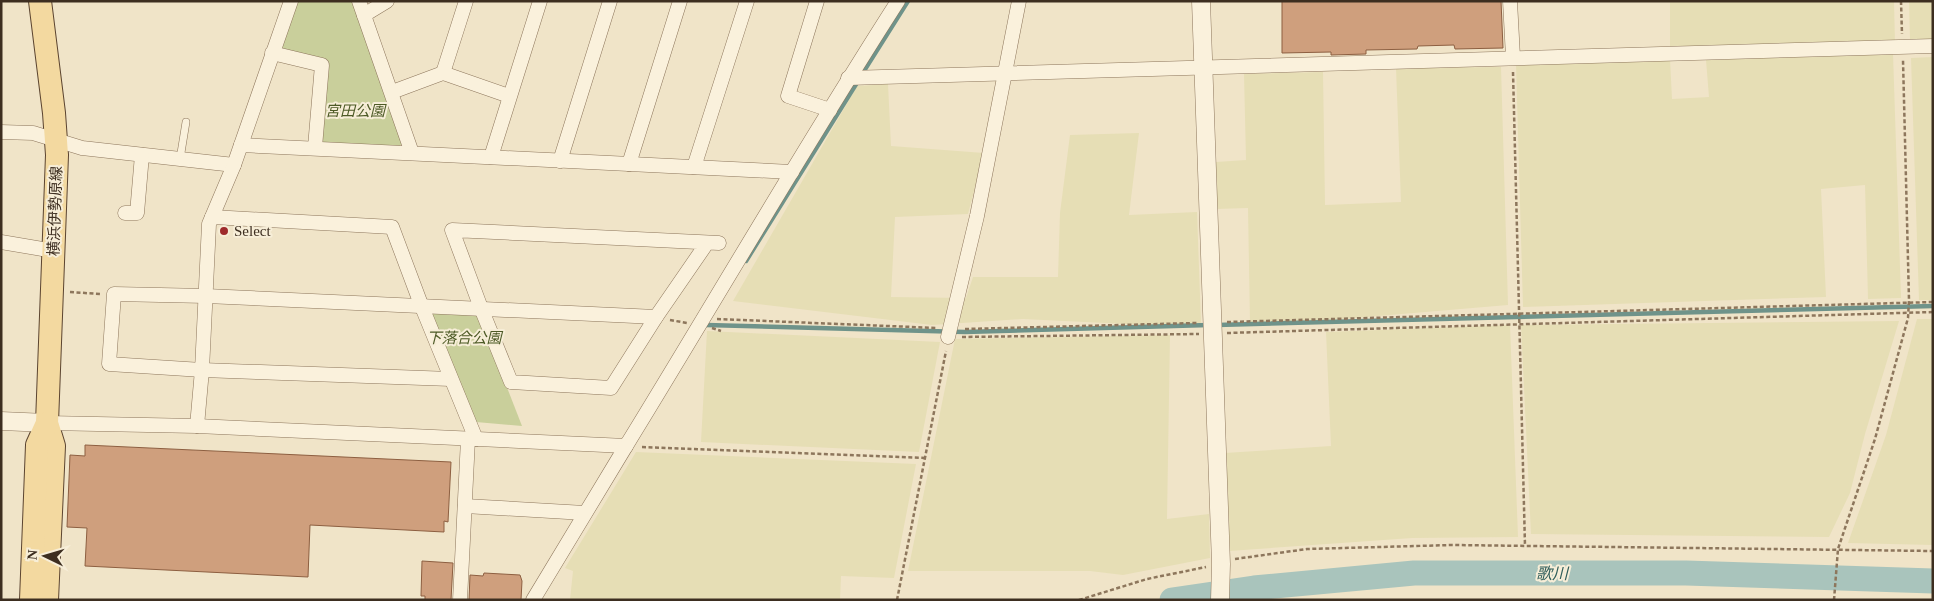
<svg xmlns="http://www.w3.org/2000/svg" width="1934" height="601" font-family="'Times New Roman','Noto Sans JP',serif">
<style>
.farmland{fill:#e6deb5}
.green{fill:#c9cf9b}
.lines{fill:none;stroke-linecap:round;stroke-linejoin:round}
.stream{stroke:#6f938a;stroke-width:4.5}
.river{stroke:#a9c4bc;stroke-width:25}
.building{fill:#cf9f7d;stroke:#8d5f41}
.service-casing{stroke:#8d765c;stroke-width:8}
.minor-casing{stroke:#8d765c;stroke-width:15}
.tertiary-casing{stroke:#8d765c;stroke-width:19}
.primary-casing{stroke:#5b4430;stroke-width:24}
.path{stroke:#8d765c;stroke-width:2.5;stroke-dasharray:4 2.5;stroke-linecap:butt}
.service{stroke:#faf1dc;stroke-width:7}
.minor{stroke:#faf1dc;stroke-width:14}
.tertiary{stroke:#faf1dc;stroke-width:18}
.primary{stroke:#f3d9a0;stroke-width:22}
.poi-dot{fill:#9e2a2b;stroke:#f7eed8;stroke-width:2}
.labels{text-anchor:middle;stroke-width:4;stroke-linejoin:round;paint-order:stroke}
.park-label{font-size:15px;font-style:italic;fill:#4d5a26;stroke:#f7eed8}
.street-label{font-size:15px;fill:#3d2e20;stroke:#f7eed8}
.poi-label{font-size:15px;fill:#3d2e20;stroke:#f7eed8;text-anchor:start}
.water-label{font-size:16px;font-style:italic;fill:#2f5d5a;stroke:#f7eed8}
</style>
<rect width="100%" height="100%" fill="#f0e4c8"/>
<g class="farmland">
<polygon points="1670,1 1894,1 1895,43 1670,47"/>
<polygon points="1909,1 1933,1 1933,40 1910,40"/>
<polygon points="1893,53 1901,298 1868,299 1865,185 1821,189 1826,297 1523,307 1516,64 1670,59 1672,99 1709,97 1706,60"/>
<polygon points="1933,57 1933,300 1919,300 1911,58"/>
<polygon points="1501,67 1508,305 1331,320 1250,322 1248,208 1216,209 1216,162 1246,160 1244,74 1323,72 1325,205 1401,202 1396,68"/>
<polygon points="888,84 891,146 984,153 968,214 895,217 891,297 966,298 973,277 1058,277 1060,213 1070,135 1139,133 1129,215 1197,212 1201,324 1168,326 1023,319 932,325 733,301 857,86"/>
<polygon points="1917,319 1933,319 1933,545 1848,543 1886,435"/>
<polygon points="1899,321 1865,434 1850,493 1829,537 1531,534 1521,325"/>
<polygon points="1510,325 1518,537 1412,538 1229,551 1225,453 1331,446 1326,332"/>
<polygon points="707,331 940,342 919,452 701,442"/>
<polygon points="1170,335 1167,519 1209,514 1210,558 1123,575 1090,571 908,571 955,339"/>
<polygon points="636,452 916,464 894,578 841,576 840,600 570,600 573,571 565,568"/>
</g>
<g class="green">
<polygon points="294,1 352,1 404,141 398,148 321,144 325,63 277,50"/>
<polygon points="430,313 478,313 522,426 476,422"/>
</g>
<g class="lines">
<g class="stream">
<polyline points="862,74 908,1"/>
<polyline points="746,261 858,81"/>
<polyline points="706,325 965,332 1209,325"/>
<polyline points="1217,325 1933,306"/>
</g>
<polyline class="river" points="1172,600 1254,588 1414,573 1686,573 1933,581"/>
</g>
<g class="building">
<polygon points="1282,1 1501,1 1503,48 1455,49 1454,45 1418,46 1417,49 1366,50 1366,54 1331,55 1331,52 1282,53"/>
<polygon points="85,445 451,462 448,522 444,521 444,532 310,525 308,577 85,566 87,528 67,527 70,455 85,456"/>
<polygon points="422,561 453,563 451,600 425,600 425,596 421,596"/>
<polygon points="484,573 520,575 522,581 521,600 469,600 470,575 483,576"/>
</g>
<g class="lines">
<defs>
<polyline id="service" points="180,159 186,122"/>
<g id="minor">
<polyline points="359,1 412,153"/>
<polyline points="817,1 788,96 830,110"/>
<polyline points="1510,1 1513,57"/>
<polyline points="364,15 387,1"/>
<polyline points="272,53 322,65 315,147"/>
<polyline points="443,73 466,1"/>
<polyline points="848,78 1933,46"/>
<polyline points="392,92 443,73 509,96"/>
<polyline points="1,132 33,133 82,148 234,165"/>
<polyline points="241,145 792,172"/>
<polyline points="491,157 540,1"/>
<polyline points="560,161 610,1"/>
<polyline points="629,164 680,1"/>
<polyline points="694,167 747,1"/>
<polyline points="125,213 137,213 142,155"/>
<polyline points="212,217 392,227 422,307 476,439"/>
<polyline points="1,242 54,251"/>
<polyline points="707,243 656,317 611,388 511,382 481,308 452,230 719,243"/>
<polyline points="948,337 977,216 1019,1"/>
<polyline points="451,379 202,370 109,364 114,294 206,296 656,317"/>
<path d="M47,423L197,426L626,446C717,298 804,147 898,1"/>
<polyline points="197,426 202,370 209,224 234,165 291,1"/>
<polyline points="465,506 585,513"/>
<polyline points="460,600 468,439"/>
<polyline points="533,600 626,446"/>
</g>
<g id="tertiary">
<polyline points="1201,1 1221,564 1220,600"/>
<polyline points="1,421 47,423"/>
</g>
<g id="primary">
<polyline points="40,1 54,113 57,155 47,423 54,446 47,600"/>
<polyline points="31,600 37,445 47,423"/>
</g>
</defs>
<use href="#service" class="service-casing"/>
<use href="#minor" class="minor-casing"/>
<use href="#tertiary" class="tertiary-casing"/>
<use href="#primary" class="primary-casing"/>
<g class="path">
<polyline points="1901,1 1902,34"/>
<polyline points="1513,72 1525,546"/>
<polyline points="70,292 100,294"/>
<polyline points="717,319 937,328"/>
<polyline points="670,320 687,323"/>
<polyline points="1227,322 1933,302"/>
<polyline points="712,328 721,331"/>
<polyline points="965,329 1197,323"/>
<polyline points="1227,333 1933,312"/>
<polyline points="962,337 1199,334"/>
<polyline points="642,447 925,458"/>
<polyline points="1235,559 1307,549 1452,545 1933,551"/>
<polyline points="897,600 946,351"/>
<polyline points="1079,600 1147,579 1206,567"/>
<polyline points="1834,600 1838,549 1875,439 1908,318 1909,300 1903,60"/>
</g>
<use href="#service" class="service"/>
<use href="#minor" class="minor"/>
<use href="#tertiary" class="tertiary"/>
<use href="#primary" class="primary"/>
</g>
<circle class="poi-dot" cx="224" cy="231" r="5"/>
<g class="labels">
<g class="park-label">
<text x="355" y="116">宮田公園</text>
<text x="464" y="343">下落合公園</text>
</g>
<g class="street-label">
<text transform="translate(55 211) rotate(-88)" y="5">横浜伊勢原線</text>
</g>
<g class="poi-label">
<text x="234" y="236">Select</text>
</g>
<g class="water-label">
<text x="1552" y="579">歌川</text>
</g>
</g>
<rect width="1934" height="601" fill="none" stroke="#3d2e20" stroke-width="5"/>
<g transform="translate(45 556) rotate(275)" stroke="#f7eed8" stroke-width="4" paint-order="stroke">
<path d="M0-4L9 19L0 12L-9 19Z" fill="#3d2e20"/>
<text y="-8" font-size="14" font-weight="bold" text-anchor="middle" fill="#3d2e20">N</text>
</g>
</svg>
